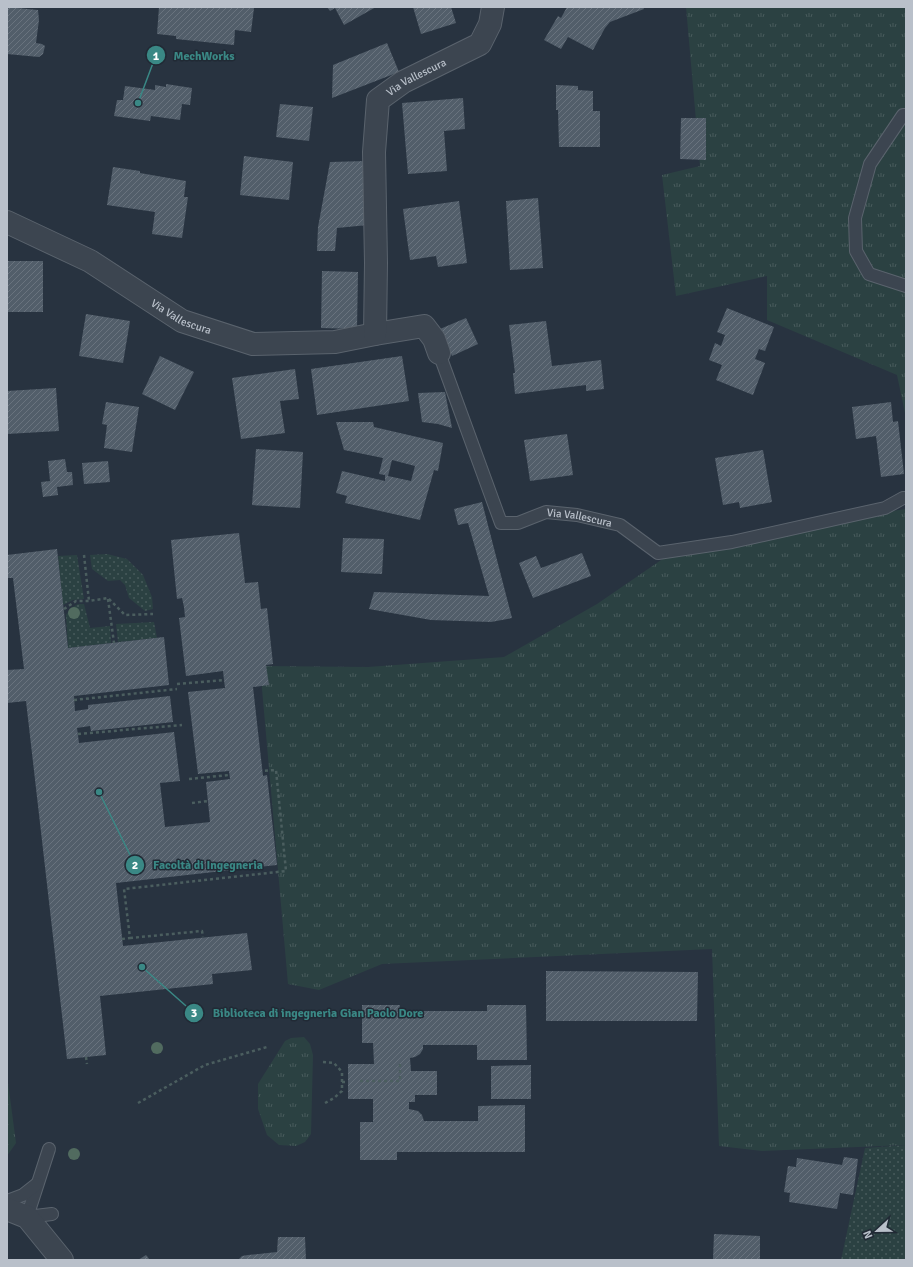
<svg xmlns="http://www.w3.org/2000/svg" width="913" height="1267" font-family="Signika,sans-serif">
<style>
.grass{fill:url(#grass-dots)}
.park{fill:url(#park-tufts)}
.building{fill:url(#building-hatch);fill-rule:evenodd}
.lines{fill:none;stroke-linecap:round;stroke-linejoin:round}
.service-casing{stroke:#5a636d;stroke-width:14}
.minor-casing{stroke:#5a636d;stroke-width:24}
.path{stroke:#4b5e5f;stroke-width:2.5;stroke-dasharray:3 3;stroke-linecap:butt}
.service{stroke:#3c4550;stroke-width:12}
.minor{stroke:#3c4550;stroke-width:22}
.tree{fill:#516b5f}
.labels{text-anchor:middle;stroke-width:3;stroke-linejoin:round;paint-order:stroke}
.street-label{font-size:11px;fill:#b9c0ca;stroke:#212a35}
.leader{fill:none;stroke:#3a8885;stroke-width:1.5}
.callout-dot{fill:#3a8885;stroke:#212a35;stroke-width:1.5}
.mark-label{font-size:12px;text-anchor:middle;font-weight:bold;fill:#fff}
.callout-label{font-size:12px;text-anchor:middle;font-weight:bold;fill:#3a8885;stroke:#212a35;stroke-width:3;stroke-linejoin:round;paint-order:stroke}
</style>
<defs>
<pattern id="grass-dots" width="8" height="8" patternUnits="userSpaceOnUse"><rect width="8" height="8" fill="#2b4142"/><path d="M2 2h.1M6 6h.1" fill="none" stroke="#485b5c" stroke-width="1.8" stroke-linecap="round"/></pattern>
<pattern id="park-tufts" width="24" height="20" patternUnits="userSpaceOnUse"><rect width="24" height="20" fill="#2b4142"/><path d="M3 7l-1-3M5 7V3M7 7l1-3M15 17l-1-3M17 17v-4M19 17l1-3" fill="none" stroke="#485b5c"/></pattern>
<pattern id="building-hatch" width="6" height="6" patternUnits="userSpaceOnUse"><rect width="6" height="6" fill="#525e6a"/><path d="M-1 1l2-2M0 6l6-6M5 7l2-2" fill="none" stroke="#69737e"/></pattern>
</defs>
<rect width="100%" height="100%" fill="#283340"/>
<g class="grass">
<polygon points="107,554 127,559 143,575 152,597 153,609 145,611 129,598 125,585 120,580 108,581 92,569 90,555"/>
<polygon points="77,555 84,599 73,600 63,605 58,556"/>
<polygon points="78,604 84,604 90,628 110,626 111,643 68,648 66,615 71,608"/>
<polygon points="154,622 157,638 118,642 116,624"/>
<polygon points="906,1145 906,1260 841,1260 865,1148"/>
</g>
<g class="park">
<polygon points="686,7 906,7 906,418 897,375 767,320 767,276 676,296 662,175 700,166"/>
<polygon points="906,509 906,1145 762,1151 719,1146 712,949 382,964 319,990 288,984 260,666 368,667 504,657 597,604 683,545 784,526"/>
<polygon points="304,1037 310,1044 313,1055 311,1134 305,1142 296,1146 279,1145 267,1135 258,1109 258,1084 285,1041 291,1038"/>
<polygon points="7,1075 16,1143 7,1156"/>
</g>
<g class="building">
<polygon points="7,7 38,10 39,20 36,43 42,44 45,46 43,54 39,57 7,54"/>
<polygon points="159,7 254,8 251,32 235,30 234,45 176,39 176,36 157,34"/>
<polygon points="327,7 376,7 344,25 335,8 330,11"/>
<polygon points="413,7 451,7 456,23 421,34"/>
<polygon points="567,7 643,7 644,9 610,22 605,28 593,50 568,37 561,49 544,40 558,16 561,18"/>
<polygon points="387,43 399,72 332,98 333,65"/>
<polygon points="166,84 192,88 190,105 182,104 180,120 151,116 150,121 114,116 117,100 123,100 125,86 155,90 155,85 166,87"/>
<polygon points="556,85 578,86 578,90 593,91 593,111 600,111 600,147 559,147 558,110 556,110"/>
<polygon points="463,98 465,129 444,131 447,171 408,174 402,103"/>
<polygon points="280,104 313,107 309,141 276,137"/>
<polygon points="681,118 706,118 706,160 680,159"/>
<polygon points="244,156 293,162 289,200 240,195"/>
<polygon points="366,161 368,225 337,228 335,251 317,251 318,227 330,162"/>
<polygon points="113,167 140,171 140,173 186,181 184,197 188,197 182,238 152,234 155,212 107,205"/>
<polygon points="538,198 543,268 510,270 506,201"/>
<polygon points="459,201 467,263 438,267 436,256 410,260 403,209"/>
<rect x="7" y="261" width="36" height="51"/>
<polygon points="322,271 358,272 357,329 321,328"/>
<polygon points="727,308 774,327 765,351 759,349 755,359 765,363 753,395 716,380 722,365 709,360 715,343 721,346 725,335 717,332"/>
<polygon points="86,314 130,321 123,363 79,356"/>
<polygon points="466,318 478,344 452,356 440,329"/>
<polygon points="546,321 552,366 601,360 604,389 586,391 586,385 515,394 513,373 515,373 509,325"/>
<polygon points="160,356 194,372 175,410 142,394"/>
<polygon points="402,356 409,401 317,415 311,369"/>
<polygon points="295,369 299,399 280,401 285,433 241,439 232,378"/>
<polygon points="56,388 59,431 7,434 7,391"/>
<polygon points="445,392 452,428 438,424 422,422 418,393"/>
<polygon points="106,402 139,407 132,452 104,448 107,425 102,424"/>
<polygon points="891,402 893,422 898,421 904,474 881,477 876,436 856,439 852,407"/>
<path d="M336,422H373L374,427L443,443L438,471L434,470L420,520L345,503L347,496L336,493L342,471L385,481V475L379,474L383,458L344,450ZM392,460L415,466L411,481L388,476Z"/>
<polygon points="567,434 573,475 530,481 524,440"/>
<polygon points="256,449 303,452 300,508 252,505"/>
<polygon points="763,450 772,502 740,508 739,502 723,505 715,458"/>
<polygon points="65,459 67,472 72,472 73,485 57,487 58,495 43,497 41,482 50,481 48,461"/>
<polygon points="108,461 110,482 84,484 82,463"/>
<polygon points="482,502 512,618 491,622 431,620 369,609 374,592 489,596 468,523 458,525 454,509"/>
<polygon points="239,533 245,583 258,582 261,609 267,608 273,664 266,665 269,685 253,687 263,776 267,775 277,865 116,883 123,946 247,933 252,970 212,974 213,984 100,996 106,1055 67,1059 26,701 7,703 7,670 24,669 13,578 7,578 7,555 57,549 68,648 164,637 169,685 74,696 75,711 88,709 88,705 170,696 173,722 91,731 90,726 77,728 79,743 174,732 180,781 160,783 165,827 210,822 206,782 230,779 229,771 198,774 188,692 225,688 224,680 223,671 186,676 179,618 185,617 184,607 182,598 177,599 171,540"/>
<polygon points="343,538 384,539 382,574 341,572"/>
<polygon points="582,553 591,576 533,598 519,563 536,556 541,568"/>
<polygon points="546,971 698,972 697,1021 546,1021"/>
<polygon points="362,1005 400,1005 399,1011 487,1011 487,1005 526,1005 527,1060 477,1060 477,1045 423,1045 423,1049 420,1054 415,1057 410,1058 411,1071 437,1071 437,1095 415,1095 415,1102 409,1102 409,1109 418,1111 422,1115 424,1121 478,1121 478,1106 525,1105 525,1152 397,1152 397,1160 360,1160 360,1122 373,1122 373,1099 348,1099 348,1064 374,1064 373,1043 362,1043"/>
<polygon points="531,1065 531,1099 491,1099 491,1066"/>
<polygon points="844,1157 858,1159 853,1195 840,1193 837,1209 789,1202 790,1193 784,1192 788,1166 796,1167 797,1158 842,1165"/>
<polygon points="714,1234 760,1236 760,1260 713,1259"/>
<polygon points="278,1237 305,1237 306,1260 238,1260 242,1256 248,1255 277,1252"/>
<polygon points="146,1255 150,1260 138,1260"/>
</g>
<g class="lines">
<defs>
<g id="service">
<polyline points="906,115 903,115 870,164 855,218 856,251 869,274 906,286"/>
<path id="s1" d="M439,353L501,523H518L546,512L577,515L620,525L658,553L732,542L885,508L903,498H906"/>
<polyline points="49,1149 27,1217 52,1214"/>
<polyline points="7,1201 23,1195 37,1184"/>
</g>
<g id="minor">
<path id="s2" d="M7,222L90,261L182,321L253,344L335,342L375,334L424,326L434,339L439,353"/>
<path id="s3" d="M375,334L376,263L374,152L378,100L403,82L480,44L490,24L493,7"/>
<polyline points="7,1209 27,1217 62,1260"/>
</g>
</defs>
<use href="#service" class="service-casing"/>
<use href="#minor" class="minor-casing"/>
<g class="path">
<polyline points="84,555 89,601"/>
<polyline points="108,599 114,643"/>
<polyline points="64,609 76,601 89,601 108,598 125,615 153,614"/>
<polyline points="177,684 224,680"/>
<polyline points="74,700 177,689"/>
<polyline points="78,734 182,725"/>
<polyline points="189,779 229,775"/>
<polyline points="192,803 208,801"/>
<polyline points="130,938 202,931 203,937"/>
<polyline points="122,939 130,938 124,889 286,871 276,770 262,771"/>
<polyline points="86,1057 87,1064"/>
<polyline points="323,1062 334,1063 342,1072 342,1091 334,1098 325,1103"/>
<polyline points="360,1081 400,1081 400,1063"/>
<polyline points="342,1082 348,1082"/>
<polyline points="138,1103 205,1065 267,1047"/>
</g>
<use href="#service" class="service"/>
<use href="#minor" class="minor"/>
</g>
<g class="tree">
<circle cx="74" cy="613" r="6"/>
<circle cx="157" cy="1048" r="6"/>
<circle cx="74" cy="1154" r="6"/>
</g>
<g class="labels">
<g class="street-label">
<text dy="4" stroke="none"><textPath href="#s3" startOffset="279">Via Vallescura</textPath></text>
<text dy="4" stroke="none"><textPath href="#s2" startOffset="199">Via Vallescura</textPath></text>
<text dy="4" stroke="none"><textPath href="#s1" startOffset="262">Via Vallescura</textPath></text>
</g>
</g>
<path class="leader" d="M138 103L156 55M99 792L135 865M142 967L194 1013"/>
<g class="callout-dot">
<circle cx="138" cy="103" r="4"/>
<circle cx="99" cy="792" r="4"/>
<circle cx="142" cy="967" r="4"/>
<circle cx="156" cy="55" r="10"/>
<circle cx="135" cy="865" r="10"/>
<circle cx="194" cy="1013" r="10"/>
</g>
<g class="mark-label">
<text x="156" y="60">1</text>
<text x="135" y="869">2</text>
<text x="194" y="1017">3</text>
</g>
<g class="callout-label">
<text x="204" y="60">MechWorks</text>
<text x="208" y="869">Facoltà di Ingegneria</text>
<text x="318" y="1017">Biblioteca di ingegneria Gian Paolo Dore</text>
</g>
<rect width="913" height="1267" fill="none" stroke="#b9c0ca" stroke-width="16"/>
<g transform="translate(877 1231) rotate(248)" stroke="#212a35" stroke-width="3" paint-order="stroke">
<path d="M0-3L7 15L0 10L-7 15Z" fill="#b9c0ca"/>
<text y="-6" font-size="11" font-weight="bold" text-anchor="middle" fill="#b9c0ca">N</text>
</g>
</svg>
